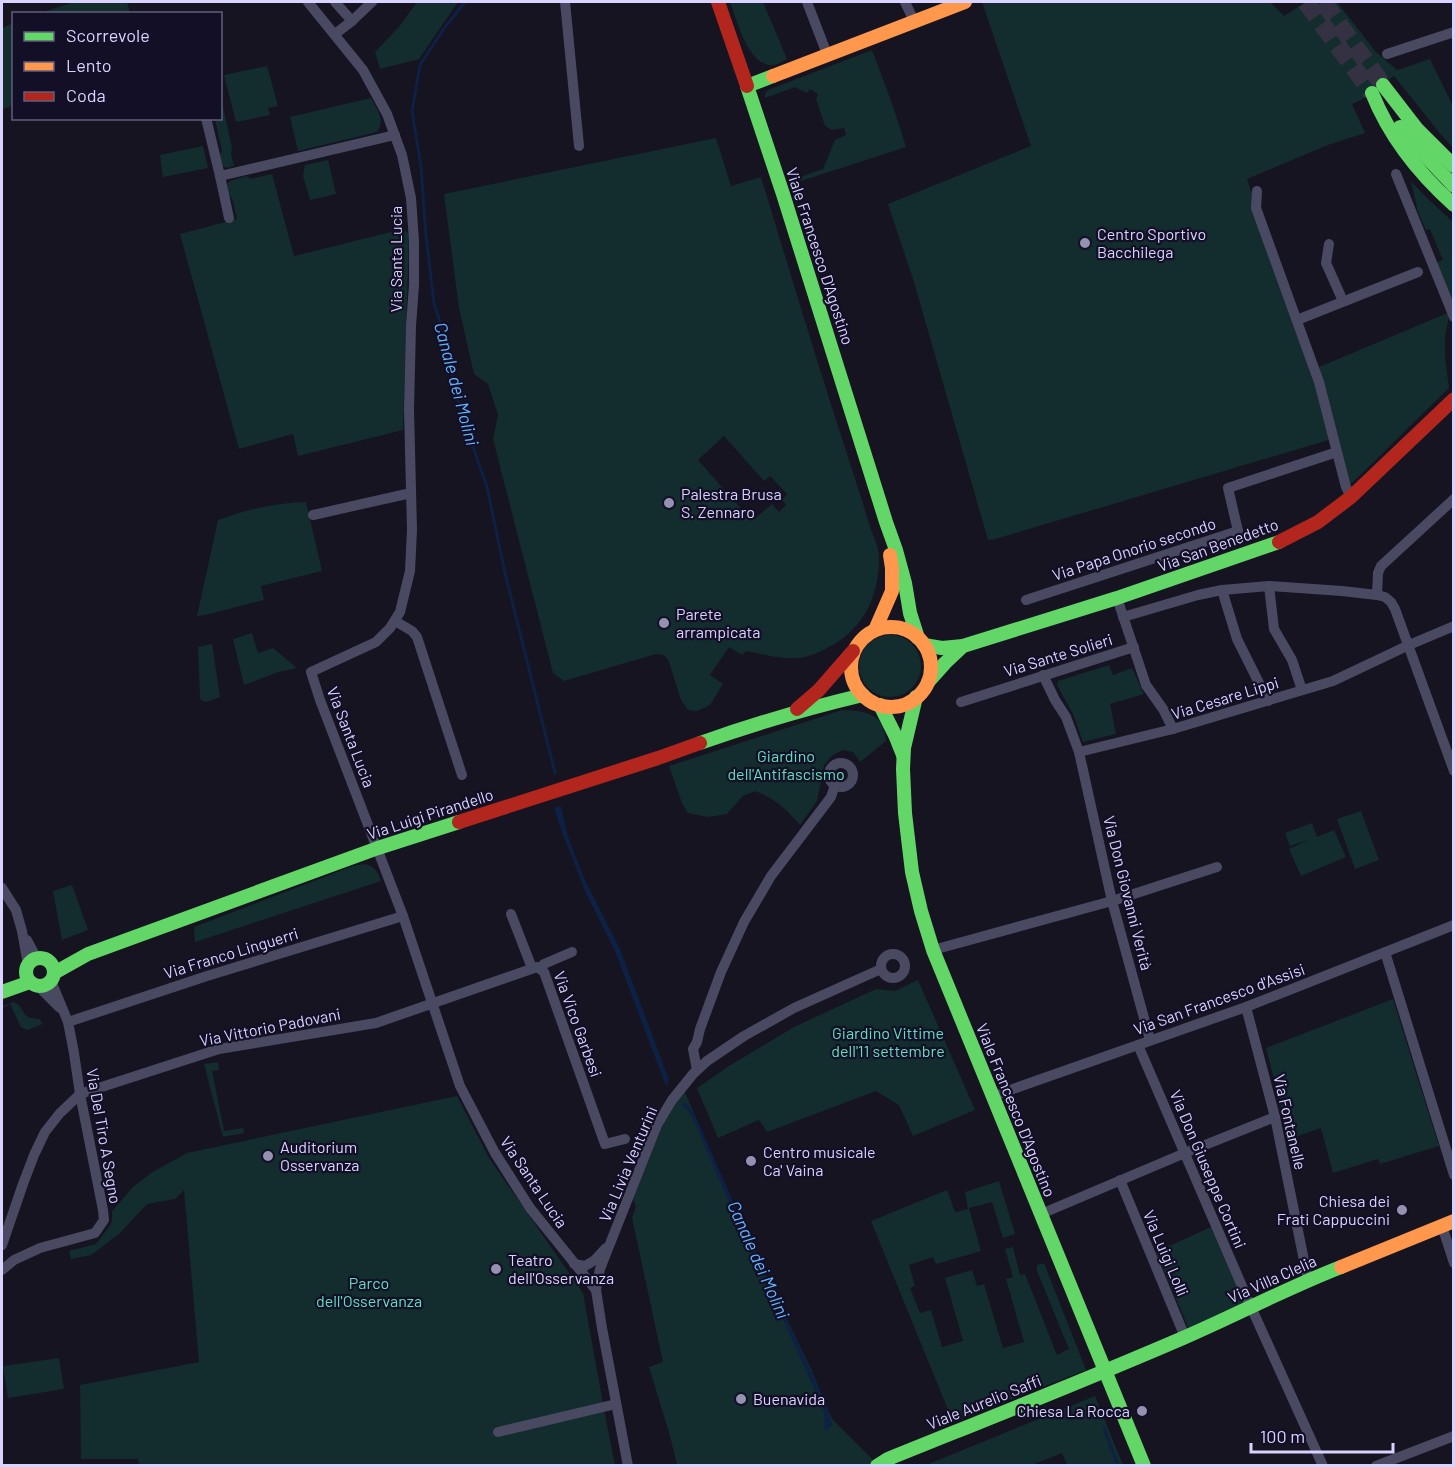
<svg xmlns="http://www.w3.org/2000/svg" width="1455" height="1467" font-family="Barlow,sans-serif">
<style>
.green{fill:#132c2d;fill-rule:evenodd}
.water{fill:#0d2144}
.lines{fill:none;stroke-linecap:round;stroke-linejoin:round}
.stream{stroke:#0d2144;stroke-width:3}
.highway-tunnel{stroke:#333142;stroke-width:18;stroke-dasharray:18 9;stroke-linecap:butt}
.street{stroke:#4a4962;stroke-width:10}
.fast{stroke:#63d668;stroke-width:14}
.slow{stroke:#ff974d;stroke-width:14}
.jam{stroke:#b3261e;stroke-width:14}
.poi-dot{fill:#9591b1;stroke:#130f26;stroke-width:2}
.labels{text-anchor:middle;stroke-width:4.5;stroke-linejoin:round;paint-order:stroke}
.poi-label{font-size:16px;fill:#d9d4ff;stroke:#130f26;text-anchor:start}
.street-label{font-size:16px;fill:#d9d4ff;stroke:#130f26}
.park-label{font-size:16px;fill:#5fe0c0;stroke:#130f26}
.water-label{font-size:18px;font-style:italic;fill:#62b6ff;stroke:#130f26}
</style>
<rect width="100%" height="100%" fill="#161421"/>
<g class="green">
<polygon points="74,2 127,2 130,13 41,13"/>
<polygon points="417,2 458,2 419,59 380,69 375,52 399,27"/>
<path d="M730,2H763L787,59C783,61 779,64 774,65C748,68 737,20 730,2Z"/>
<polygon points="982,2 1270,2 1284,16 1306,2 1337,2 1376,52 1397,70 1430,59 1453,106 1453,148 1438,131 1394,76 1361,100 1352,104 1365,133 1328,145 1247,179 1312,370 1450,312 1445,336 1445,357 1449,388 1348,487 1332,439 992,540 991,539 988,540 914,282 888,204 1031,146"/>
<polygon points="13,23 13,106 2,109 2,28"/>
<polygon points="872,50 893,106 906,147 795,183 794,179 823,169 835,140 846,135 844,128 832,130 825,126 816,99 818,94 810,89 807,93 795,87 765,98 765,94 768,90"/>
<polygon points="267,66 278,106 268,108 270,115 236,122 224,75"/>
<polygon points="221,98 232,148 231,154 234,166 226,168 221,164 220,155 222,151 215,119 220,118"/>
<path d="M371,98C377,110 386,119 377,132L298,151L290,117Z"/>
<path d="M716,138L731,186L761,177C789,269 817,362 847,454C855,478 863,503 870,527C874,537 879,548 879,558C879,596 864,629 829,647C818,653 807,658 795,658C778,659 762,654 746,651L742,655L729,647L710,675L723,684L710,705L697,711L688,710L681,700L668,659L663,655L656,654L564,681L553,673L493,439L498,415L488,384L474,374L459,308L444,194ZM724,436L764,481L770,476L787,494L782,500L786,505L779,512L772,504L752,521L698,460Z"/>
<polygon points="203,146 208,168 163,177 160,155"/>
<polygon points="328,160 336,194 310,200 303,176 305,165"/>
<polygon points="272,174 294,256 403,229 409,234 403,430 298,456 293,434 239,449 180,234 237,219 232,198 228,195 227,184 230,181 247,176 250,179"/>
<polygon points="1411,181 1428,199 1453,222 1453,301 1436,263 1443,260 1430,229 1426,230 1418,212"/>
<path d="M306,502L322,571L261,586L264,600L205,615L197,616L218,520C248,509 274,503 306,502Z"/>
<polygon points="252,633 258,653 273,648 297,668 278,672 244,685 233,639"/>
<circle cx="890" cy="666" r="31"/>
<polygon points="212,644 220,697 206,702 201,700 200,697 198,647"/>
<polygon points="1109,665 1113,675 1132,668 1144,694 1110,704 1116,734 1083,742 1073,714 1057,685 1058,681"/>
<path d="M842,710C866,711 884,713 886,741L860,762L853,752L843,750L833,755L824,765L817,801L800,825C785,808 776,799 755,791L743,796L727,814L708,817L688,813L682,803L669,766Z"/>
<polygon points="1361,811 1379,860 1355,869 1337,819"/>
<polygon points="1312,823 1317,837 1334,830 1346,857 1301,876 1289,849 1308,840 1290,846 1285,833"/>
<path d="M363,864C373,865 378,871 381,881L195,942L194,927L353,866Z"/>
<polygon points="72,885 88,930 62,940 53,891"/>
<polygon points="918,980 975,1110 913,1136 899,1105 876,1091 767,1132 759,1120 718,1138 697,1088 729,1066 794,1027 876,989 895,991"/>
<polygon points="1393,999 1439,1146 1380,1164 1378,1159 1333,1173 1321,1128 1289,1139 1266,1048"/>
<path d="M14,1002L19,1005C26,1016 25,1018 39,1019L43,1024L27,1030L21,1027L10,1004L2,1008V1006Z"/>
<polygon points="218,1062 219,1070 212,1071 224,1131 243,1128 244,1133 223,1137 204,1064"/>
<polygon points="682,1085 722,1180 775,1294 812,1371 832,1419 877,1464 874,1466 677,1465 670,1436 649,1367 663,1362 632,1218 636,1207 628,1183 669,1100"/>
<polygon points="457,1096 489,1158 583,1293 606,1420 615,1465 139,1466 138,1459 81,1459 80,1385 199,1362 184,1190 175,1199 147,1204 119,1234 91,1255 71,1259 69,1251 96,1244 109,1227 112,1221 112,1211 133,1187 151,1173 187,1153"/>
<polygon points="999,1181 1015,1234 1003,1238 992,1202 969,1208 981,1251 936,1264 933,1257 909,1265 915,1286 910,1288 920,1313 931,1310 942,1347 963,1341 945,1278 972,1270 977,1286 984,1284 1003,1348 1024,1342 1006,1279 1013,1277 1005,1249 1013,1247 1020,1275 1025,1274 1057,1355 1069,1349 1037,1271 1037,1265 1044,1263 1086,1370 953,1422 871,1221 947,1190 955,1212 968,1209 965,1192"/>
<polygon points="1211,1227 1245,1304 1189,1329 1156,1252"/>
<polygon points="59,1358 64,1389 8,1398 3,1366"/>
<polygon points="1095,1396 1123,1465 1067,1465 1062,1453 1032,1465 926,1465"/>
</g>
<g class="water">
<polygon points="561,806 567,833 574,853 585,880 620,949 669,1080 666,1086 615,951 586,893 563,835 554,808"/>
<polygon points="685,1102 695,1115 741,1220 749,1243 765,1272 826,1404 832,1425 825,1431 824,1412 806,1370 770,1291 747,1245 692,1116 682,1105"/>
</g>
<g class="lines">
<g class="stream">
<polyline points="465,2 445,27 420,65 412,111 421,166 426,236 434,303 448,349 455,388 461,412 487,487 505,573 555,773"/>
<polyline points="1104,1428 1118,1466"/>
</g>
<g class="highway-tunnel">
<polyline points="1306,2 1372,93"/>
<polyline points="1323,2 1383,85"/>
</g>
<g class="street">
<polyline points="308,2 363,70 387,114 402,155 411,198 414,241 414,285 411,326 409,409 412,530 410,571 400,612 390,628 376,642 311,672 320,700 403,916 460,1086 495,1153 530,1208 596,1290"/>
<polyline points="335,2 352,21 335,34"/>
<polyline points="565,2 579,146"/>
<polyline points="807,2 827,54"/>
<polyline points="905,2 914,21"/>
<polyline points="352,21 372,2"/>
<polyline points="1387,54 1454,32"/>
<polyline points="206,118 220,176 395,135"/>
<polyline points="1396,174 1454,317"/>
<polyline points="220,176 229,218"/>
<polyline points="1257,191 1256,208 1319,382 1346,487 1351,497"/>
<polyline points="1329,244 1326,263 1343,301"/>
<polyline points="1297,320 1418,272"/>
<polyline points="313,515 411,493"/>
<polyline points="1269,586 1274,629 1292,660 1302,690"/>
<polyline points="1222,590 1237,639 1268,701"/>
<polyline points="1377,595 1378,573 1381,566 1454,499"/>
<polyline points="1117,598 1146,685 1163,709 1173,729"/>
<polyline points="1026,600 1238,531 1228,488 1337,452"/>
<polyline points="1123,617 1198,595 1222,590 1269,586 1342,591 1377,595 1385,597 1391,602 1395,609 1454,771"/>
<polyline points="395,621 412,631 417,637 462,775"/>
<polyline points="1043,675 1055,700 1066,717 1079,752 1112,901 1150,1040"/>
<polyline points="961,702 1134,647"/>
<polyline points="1079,752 1173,729 1333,681 1409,645 1454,626"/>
<circle cx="841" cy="775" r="12"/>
<polyline points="2,888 16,910 22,931 28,965"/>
<polyline points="511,914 532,968"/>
<polyline points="27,940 37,959"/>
<polyline points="933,950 1112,901 1217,867"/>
<polyline points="1385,952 1454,1175"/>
<circle cx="893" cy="966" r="12"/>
<polyline points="540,968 544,964 572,952"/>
<polyline points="39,987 60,1008"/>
<polyline points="1246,1007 1275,1117 1308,1280"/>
<polyline points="68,1022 207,976 403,916"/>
<polyline points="1138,1045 1251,1307 1323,1466"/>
<polyline points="697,1070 693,1049 697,1042 700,1029 721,972 744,922 771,876 831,797 835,785"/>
<polyline points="993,1096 1246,1007 1454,925"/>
<polyline points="1120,1180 1185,1337"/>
<polyline points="1041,1214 1185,1153 1275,1117"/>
<polyline points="1442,1226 1454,1263"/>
<polyline points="2,1245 23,1184 34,1155 45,1132 60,1113 80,1094 219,1049 376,1023 537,967 544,972 605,1144 625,1139"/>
<polyline points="574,1264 585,1266 595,1260 606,1248"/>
<polyline points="2,1270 14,1260 40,1248 95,1233 104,1220 103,1210 80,1094 74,1053 68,1022 51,981"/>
<polyline points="498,1432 616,1404"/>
<polyline points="628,1466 602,1328 596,1290 600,1269 657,1125 672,1100 693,1074 707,1061 744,1036 794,1008 881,969"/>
<polyline points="1376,1466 1454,1436"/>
</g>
<g class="fast">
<polyline points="773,76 747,86 783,194 886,522 896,550 905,583 910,613 918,638"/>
<polyline points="1383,85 1417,129 1454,166"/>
<path d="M1372,93C1390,138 1418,173 1454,205"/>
<polyline points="1400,127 1412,142 1454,186"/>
<polyline points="924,645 942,648 963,646 1117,598 1279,542"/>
<polyline points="928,682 945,663 963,646"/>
<polyline points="916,697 904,748 903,769 905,813 912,872 921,911 933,950 1144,1466"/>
<polyline points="880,705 895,735 903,755"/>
<path d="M700,743C754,724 808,708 863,695"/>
<circle cx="40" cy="972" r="14"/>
<polyline points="54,973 88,954 378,848 459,822"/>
<polyline points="2,992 30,982"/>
<path d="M877,1466L888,1459C987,1419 1086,1380 1183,1338C1236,1315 1287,1288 1341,1267"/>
</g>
<g class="slow">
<polyline points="773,76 965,2"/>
<circle cx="891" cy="667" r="40"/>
<polyline points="875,630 892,591 892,568 890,555"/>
<polyline points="1341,1267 1454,1221"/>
</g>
<g class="jam">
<polyline points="718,2 747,86"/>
<polyline points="1279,542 1318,522 1351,497 1454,399"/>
<polyline points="797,709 819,690 853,651"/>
<polyline points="459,822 658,758 700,743"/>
</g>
</g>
<g class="poi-dot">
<circle cx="1085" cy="243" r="6"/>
<circle cx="669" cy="503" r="6"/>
<circle cx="664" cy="623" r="6"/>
<circle cx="268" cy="1156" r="6"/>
<circle cx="751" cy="1161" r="6"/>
<circle cx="1402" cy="1210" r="6"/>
<circle cx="496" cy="1269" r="6"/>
<circle cx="741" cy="1399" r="6"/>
<circle cx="1142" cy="1411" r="6"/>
</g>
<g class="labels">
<g class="poi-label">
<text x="1097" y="240">Centro Sportivo<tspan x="1097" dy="18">Bacchilega</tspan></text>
<text x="681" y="500">Palestra Brusa<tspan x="681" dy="18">S. Zennaro</tspan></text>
<text x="676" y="620">Parete<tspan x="676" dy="18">arrampicata</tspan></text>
<text x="280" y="1153">Auditorium<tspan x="280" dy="18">Osservanza</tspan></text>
<text x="763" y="1158">Centro musicale<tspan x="763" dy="18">Ca' Vaina</tspan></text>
<text x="1390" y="1207" text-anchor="end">Chiesa dei<tspan x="1390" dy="18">Frati Cappuccini</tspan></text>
<text x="508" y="1266">Teatro<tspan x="508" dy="18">dell'Osservanza</tspan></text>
<text x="753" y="1405">Buenavida</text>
<text x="1130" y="1417" text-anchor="end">Chiesa La Rocca</text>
</g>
<g class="street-label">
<text transform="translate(820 256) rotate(72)" y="6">Viale Francesco D'Agostino</text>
<text transform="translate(396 259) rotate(-90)" y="6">Via Santa Lucia</text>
<text transform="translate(1218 545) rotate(-20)" y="6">Via San Benedetto</text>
<text transform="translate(1134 549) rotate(-18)" y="6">Via Papa Onorio secondo</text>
<text transform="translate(1058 655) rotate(-17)" y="6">Via Sante Solieri</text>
<text transform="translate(1225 698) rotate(-17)" y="6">Via Cesare Lippi</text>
<text transform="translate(351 737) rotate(69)" y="6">Via Santa Lucia</text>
<text transform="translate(430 814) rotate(-18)" y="6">Via Luigi Pirandello</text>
<text transform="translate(1128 893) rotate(76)" y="6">Via Don Giovanni Verità</text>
<text transform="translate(231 953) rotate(-17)" y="6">Via Franco Linguerri</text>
<text transform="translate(1219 999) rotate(-20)" y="6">Via San Francesco d'Assisi</text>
<text transform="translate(578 1024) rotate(70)" y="6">Via Vico Garbesi</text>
<text transform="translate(270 1027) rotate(-11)" y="6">Via Vittorio Padovani</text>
<text transform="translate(1016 1110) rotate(68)" y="6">Viale Francesco D'Agostino</text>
<text transform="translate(1290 1122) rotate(77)" y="6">Via Fontanelle</text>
<text transform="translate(104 1136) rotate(80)" y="6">Via Del Tiro A Segno</text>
<text transform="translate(628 1164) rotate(-67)" y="6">Via Livia Venturini</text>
<text transform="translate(1208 1169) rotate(67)" y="6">Via Don Giuseppe Cortini</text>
<text transform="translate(534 1182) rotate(56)" y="6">Via Santa Lucia</text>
<text transform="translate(1166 1253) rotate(67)" y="6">Via Luigi Lolli</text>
<text transform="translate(1272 1279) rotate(-24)" y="6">Via Villa Clelia</text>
<text transform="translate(984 1402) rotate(-22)" y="6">Viale Aurelio Saffi</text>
</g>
<g class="park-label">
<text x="786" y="762">Giardino<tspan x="786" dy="18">dell'Antifascismo</tspan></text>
<text x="888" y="1039">Giardino Vittime<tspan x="888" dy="18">dell'11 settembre</tspan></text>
<text x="369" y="1289">Parco<tspan x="369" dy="18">dell'Osservanza</tspan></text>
</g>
<g class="water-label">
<text transform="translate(456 384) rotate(75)" y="6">Canale dei Molini</text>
<text transform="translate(758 1260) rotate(66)" y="6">Canale dei Molini</text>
</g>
</g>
<rect width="1455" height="1467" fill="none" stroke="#d9d4ff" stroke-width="6"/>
<rect x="12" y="12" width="210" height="108" fill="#130f26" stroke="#625e7d" stroke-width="1.5"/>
<rect x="24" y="32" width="30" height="9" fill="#63d668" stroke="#625e7d" stroke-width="1.5"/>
<text x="66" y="42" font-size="18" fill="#d9d4ff">Scorrevole</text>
<rect x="24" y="62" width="30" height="9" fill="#ff974d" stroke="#625e7d" stroke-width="1.5"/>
<text x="66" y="72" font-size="18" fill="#d9d4ff">Lento</text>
<rect x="24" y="92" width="30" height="9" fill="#b3261e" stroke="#625e7d" stroke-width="1.5"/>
<text x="66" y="102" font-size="18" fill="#d9d4ff">Coda</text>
<path d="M1251 1443v9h142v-9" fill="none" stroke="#d9d4ff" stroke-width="3"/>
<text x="1260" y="1443" font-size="18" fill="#d9d4ff" stroke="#130f26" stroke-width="4.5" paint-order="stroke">100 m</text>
</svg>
